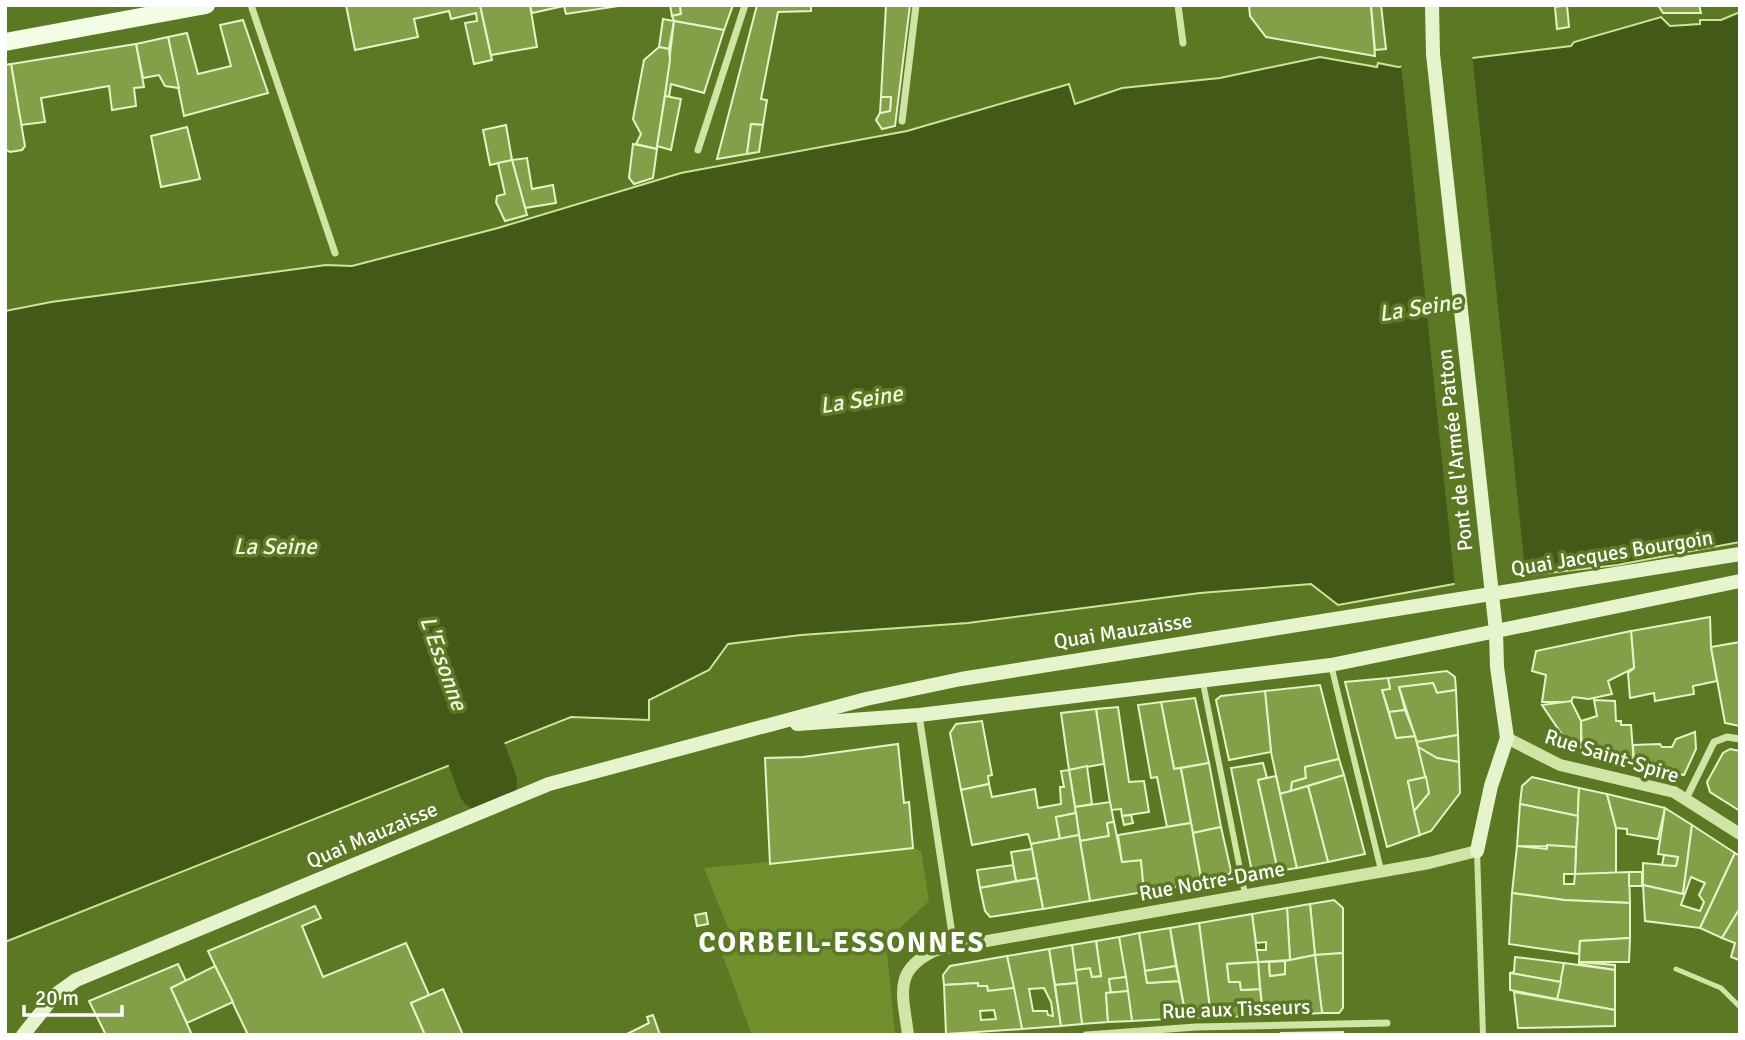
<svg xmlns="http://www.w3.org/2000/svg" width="1745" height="1040" font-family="Signika,sans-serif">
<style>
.green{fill:#6f902d}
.water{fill:#425918;stroke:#cce599;stroke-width:2}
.pier{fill:#5b7923}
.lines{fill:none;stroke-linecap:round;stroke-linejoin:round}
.river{stroke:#425918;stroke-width:60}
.building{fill:#82a047;stroke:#e5f3c7;stroke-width:2;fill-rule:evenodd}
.service{stroke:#cfe4a5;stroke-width:5}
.pedestrian{stroke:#cfe4a5;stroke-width:6}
.minor{stroke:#cfe4a5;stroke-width:7}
.tertiary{stroke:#cfe4a5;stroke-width:12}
.secondary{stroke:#e6f4ce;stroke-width:14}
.primary{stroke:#f3fce5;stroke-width:18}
.secondary-bridge{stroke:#e6f4ce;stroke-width:14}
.labels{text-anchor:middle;stroke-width:7;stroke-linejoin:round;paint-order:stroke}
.street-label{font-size:21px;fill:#fff;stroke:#5b7923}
.water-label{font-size:23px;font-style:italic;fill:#eff7df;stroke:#5b7923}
.district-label{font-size:28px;font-weight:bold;letter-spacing:2px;fill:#fff;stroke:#5b7923}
</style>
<rect width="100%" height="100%" fill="#5b7923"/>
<polygon class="green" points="913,848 921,851 929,901 886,941 895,1035 752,1035 721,951 734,943 704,868"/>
<polygon class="water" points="1740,12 1740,542 1617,565 1454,584 1338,605 1311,584 1200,593 968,623 801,635 728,644 709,670 649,700 649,720 571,717 5,942 5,311 51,302 326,265 352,266 498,228 681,173 907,131 1069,84 1075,104 1122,88 1220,78 1320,57 1377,67 1378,63 1398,67 1571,46 1574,42 1661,17 1670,26 1700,24 1700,20 1721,20"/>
<polygon class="pier" points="1472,53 1526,580 1455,587 1401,63"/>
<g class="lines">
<polyline class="river" points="449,678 487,783"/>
</g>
<g class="building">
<polygon points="346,5 480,5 492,60 474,64 465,23 477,21 476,13 451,19 449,11 414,19 418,37 355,50"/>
<polygon points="480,5 530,5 537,47 491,55"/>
<polygon points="530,5 619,5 619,6 566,14 564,6 532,13"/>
<polygon points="670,5 680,5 681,14 672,16"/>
<polygon points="680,5 733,5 724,30 674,21 672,16 681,14"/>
<polygon points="757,5 811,5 811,11 778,12 761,99 767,100 763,125 751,124 747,154 717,159"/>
<polygon points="886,5 910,5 895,126 882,129 876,120 880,113 890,111 891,97 881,97"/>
<polygon points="1249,5 1371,5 1375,56 1266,37 1250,16"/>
<polygon points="1371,5 1381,5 1386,49 1375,50"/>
<polygon points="1567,5 1569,27 1557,29 1555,7"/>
<polygon points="1658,5 1699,5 1701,13 1663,13"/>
<polygon points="663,19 674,21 669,49 659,47"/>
<polygon points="243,20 268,93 184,116 168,37 187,33 198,74 231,66 220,25"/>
<polygon points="674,21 724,30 704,93 671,84 669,97 665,96"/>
<polygon points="168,37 179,88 165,86 159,75 143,78 136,44"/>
<polygon points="136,44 144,87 134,88 136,106 112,110 109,86 41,98 45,122 21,125 11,64"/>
<polygon points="659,47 669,49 670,60 657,149 636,144 641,134 633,119 644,60"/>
<polygon points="11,64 25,146 22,150 10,152 5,149 5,65"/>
<polygon points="665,96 681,99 671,150 657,146"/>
<polygon points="881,97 891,97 890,111 880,113"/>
<polygon points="751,124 763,125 759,152 747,154"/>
<polygon points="506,125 512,160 490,165 483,130"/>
<polygon points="187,127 200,179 161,187 151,136"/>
<polygon points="633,144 657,149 653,178 634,184 629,178"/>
<polygon points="527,158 532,189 553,185 556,203 525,208 512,160"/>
<polygon points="512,160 527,215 505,221 496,202 497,196 505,194 498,163"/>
<polygon points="1710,617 1711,647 1717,681 1693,686 1694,694 1655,701 1654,693 1630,698 1628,673 1634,668 1631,631"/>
<polygon points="1631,631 1634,668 1608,681 1612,694 1589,699 1573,697 1571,702 1542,702 1546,675 1532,671 1536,651"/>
<polygon points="1740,642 1740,726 1725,723 1711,647"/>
<polygon points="1447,671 1455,677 1456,690 1437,693 1433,683 1399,687 1405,710 1389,712 1382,690 1390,689 1388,678"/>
<polygon points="1388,678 1390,689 1382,690 1396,738 1415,736 1426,777 1408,781 1420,835 1387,847 1345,682"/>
<polygon points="1433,683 1437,693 1456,690 1458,735 1417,742 1399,687"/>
<polygon points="1320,685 1339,759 1305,767 1306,778 1292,782 1291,791 1280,794 1271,752 1265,691"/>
<polygon points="1265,691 1271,752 1229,760 1216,700 1221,696"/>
<polygon points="1195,698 1209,763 1174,769 1161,702"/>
<polygon points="1594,700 1615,701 1616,721 1621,721 1621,725 1631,725 1634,764 1582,753 1581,721 1597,716"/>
<polygon points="1571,701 1581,721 1581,747 1571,748 1542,705"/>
<polygon points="1161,702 1174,769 1181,768 1191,823 1167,827 1157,777 1151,778 1138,705"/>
<polygon points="1118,707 1129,782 1144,781 1149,812 1122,816 1121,809 1111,810 1096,709"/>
<polygon points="1096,709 1104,764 1069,770 1061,713"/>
<polygon points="1405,710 1415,736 1396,738 1389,712"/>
<polygon points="982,721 992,775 988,776 989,784 961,790 950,733 956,724"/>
<polygon points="1695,732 1696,749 1684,775 1634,764 1633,745 1660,744 1662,747 1672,747 1676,739"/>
<polygon points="1458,735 1459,762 1437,758 1418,747 1417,742"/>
<polygon points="898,744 904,803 909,802 913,848 770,864 765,758 803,757"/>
<polygon points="1418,747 1437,758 1459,762 1460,793 1431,831 1420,835 1414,811 1429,793"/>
<polygon points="1730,749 1740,751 1740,811 1710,792 1707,782 1723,753"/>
<polygon points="1339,759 1344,775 1291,791 1292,782 1306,778 1305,767"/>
<polygon points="1209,763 1221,827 1193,833 1181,768"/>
<polygon points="1263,763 1267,778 1258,780 1278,871 1261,873 1251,867 1231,768"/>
<polygon points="1087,766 1092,804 1075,807 1069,770"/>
<polygon points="1069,770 1076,813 1056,817 1060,839 1031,844 1028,834 972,845 961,790 989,784 992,797 1035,789 1038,808 1061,804 1060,787 1064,787 1061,771"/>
<polygon points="1344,775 1365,854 1328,862 1308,786"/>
<polygon points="1276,776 1297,868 1278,871 1258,780"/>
<polygon points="1426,777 1429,793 1414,811 1408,781"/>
<polygon points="1532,777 1579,788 1578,816 1520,804 1522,786"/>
<polygon points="1308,786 1328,862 1297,868 1280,794"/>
<polygon points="1579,788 1607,794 1616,828 1616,875 1575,874"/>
<polygon points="1607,794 1665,808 1658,839 1627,834 1627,829 1616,828"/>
<polygon points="1110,802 1114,822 1107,823 1109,836 1080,841 1075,807"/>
<polygon points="1520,804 1578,816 1576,847 1517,846"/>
<polygon points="1665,808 1692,825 1683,894 1643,885 1643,863 1676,866 1678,857 1658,854"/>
<polygon points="1076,813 1079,835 1060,839 1056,817"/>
<polygon points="1131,815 1133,823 1124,825 1122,816"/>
<polygon points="1114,822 1122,862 1141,860 1144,892 1090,901 1080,841 1109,836 1107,823"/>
<polygon points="1191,823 1202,883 1144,892 1141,860 1122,862 1118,835"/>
<path d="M1692,825L1735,853L1700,928L1645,921L1643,885L1683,894ZM1691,877L1705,883L1699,895L1704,902L1700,911L1681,905Z"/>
<polygon points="1221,827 1231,871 1226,879 1202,883 1193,833"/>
<polygon points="1079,835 1090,901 1043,909 1031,844"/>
<path d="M1547,845L1576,847L1575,874L1629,872L1630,903L1564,900L1512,893L1517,846L1547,849ZM1564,874H1575L1574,884H1564Z"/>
<polygon points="1032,849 1037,878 1016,881 1011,852"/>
<polygon points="1735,853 1740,856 1740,908 1722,938 1700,928"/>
<polygon points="1664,855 1678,857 1676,866 1662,865"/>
<polygon points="1013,865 1016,881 980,888 977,870"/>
<rect x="1629" y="872" width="13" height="14"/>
<polygon points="1037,878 1043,909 990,917 985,911 980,888"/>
<polygon points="1512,893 1564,900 1630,903 1630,938 1580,941 1579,954 1509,944"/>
<polygon points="1334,900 1343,908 1343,953 1315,955 1310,904"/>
<polygon points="1310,904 1315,955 1290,960 1287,908"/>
<polygon points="315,906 321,918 302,926 323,977 406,943 429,995 411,1003 425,1035 248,1035 208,951"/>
<polygon points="1287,908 1290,960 1258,962 1256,950 1266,950 1266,942 1256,943 1252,914"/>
<polygon points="1740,908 1740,964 1739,960 1731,957 1735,943 1722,938"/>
<polygon points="706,913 708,924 697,926 695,915"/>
<polygon points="1252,914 1258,962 1227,964 1229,982 1240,982 1241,990 1260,989 1263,1016 1211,1017 1199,923"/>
<polygon points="1199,923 1211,1017 1186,1018 1170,928"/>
<polygon points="1170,928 1176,966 1145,971 1139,933"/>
<polygon points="1139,933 1147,983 1179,981 1186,1018 1132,1021 1119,937"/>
<polygon points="1119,937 1126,977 1109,979 1111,993 1106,993 1108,1022 1082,1024 1075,970 1090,968 1092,977 1101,976 1096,941"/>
<polygon points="1630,938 1629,962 1579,962 1580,941"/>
<polygon points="1096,941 1101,976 1092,977 1090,968 1075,970 1072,945"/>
<polygon points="1072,945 1077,983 1055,985 1049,949"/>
<path d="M1049,949L1061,1026L1022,1029L1007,956ZM1044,988L1051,1002L1053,1016L1048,1015L1047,1011H1033L1029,989Z"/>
<polygon points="1343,953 1343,1008 1339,1013 1322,1013 1315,955"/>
<polygon points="1315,955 1322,1013 1263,1016 1258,962 1269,962 1270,976 1285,974 1285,961"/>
<polygon points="1007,956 1014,988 988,991 987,986 978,986 978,983 944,985 943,975 950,966"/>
<polygon points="1515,957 1564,963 1561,982 1510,973 1514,972"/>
<polygon points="1285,961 1285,974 1270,976 1269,962"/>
<polygon points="1258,962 1260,989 1241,990 1240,982 1229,982 1227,964"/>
<polygon points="1579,962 1615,965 1615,970 1579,964"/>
<polygon points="1564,963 1615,970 1615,1010 1557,999"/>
<polygon points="178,964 186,981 171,988 192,1035 106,1035 89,1001"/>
<polygon points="215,966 233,1002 187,1023 171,988"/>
<polygon points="1176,966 1179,981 1147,983 1145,971"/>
<polygon points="1510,973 1561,982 1557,999 1510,990"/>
<polygon points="1126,977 1128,991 1111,993 1109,979"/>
<path d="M978,983V986H987L988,991L1014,988L1022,1029L946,1034L944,985ZM994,1010L996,1019L981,1020L980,1011Z"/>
<polygon points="1077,983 1082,1024 1061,1026 1055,985"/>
<polygon points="443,989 463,1035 425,1035 411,1003"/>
<polygon points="1128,991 1132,1021 1108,1022 1106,993"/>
<polygon points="1514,992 1615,1010 1615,1026 1518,1028"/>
<polygon points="653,1015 660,1035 625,1035 649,1023 647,1017"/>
<polygon points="1343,1032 1343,1035 1280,1033"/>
</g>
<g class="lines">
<polyline class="service" points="1676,969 1721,988 1740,1007"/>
<g class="pedestrian">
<polyline points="1331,665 1381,870"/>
<polyline points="1203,683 1245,894"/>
<polyline points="1477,851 1483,1035"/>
</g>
<g class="minor">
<polyline points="251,5 335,253"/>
<polyline points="1178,5 1183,43"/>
<polyline points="902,121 916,5"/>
<polyline points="698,150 745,5"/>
<polyline points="919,715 954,947"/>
<polyline points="1686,799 1714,742 1727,737 1740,739"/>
<polyline points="1086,1035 1196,1027 1387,1023"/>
</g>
<g class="tertiary">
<polyline points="1507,738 1560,765 1674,792 1740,834"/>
<path d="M908,1035C903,994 892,970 936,950L1429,863L1477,851"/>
</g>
<g class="secondary">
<polyline points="1432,5 1433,54"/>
<polyline points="797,724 919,715 1331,665 1740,581"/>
<polyline points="1477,851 1491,786 1507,738 1497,667 1496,631"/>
<polyline points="23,1035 55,995 76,980 549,784 866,699 961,679 1740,554"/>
</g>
<polyline class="primary" points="5,42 206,5"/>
<polyline class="secondary-bridge" points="1433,54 1496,631"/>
</g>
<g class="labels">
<g class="street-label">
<text transform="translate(1455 450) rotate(-96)" y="7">Pont de l'Armée Patton</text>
<text transform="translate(1612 553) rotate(-9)" y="7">Quai Jacques Bourgoin</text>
<text transform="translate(1123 631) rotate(-9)" y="7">Quai Mauzaisse</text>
<text transform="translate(1612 756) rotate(17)" y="7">Rue Saint-Spire</text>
<text transform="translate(372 835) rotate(-23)" y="7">Quai Mauzaisse</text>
<text transform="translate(1212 881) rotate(-10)" y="7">Rue Notre-Dame</text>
<text transform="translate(1236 1009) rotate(-2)" y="7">Rue aux Tisseurs</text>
</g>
<g class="water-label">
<text transform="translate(1420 307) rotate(-9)" y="8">La Seine</text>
<text transform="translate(861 399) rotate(-9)" y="8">La Seine</text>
<text x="275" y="554">La Seine</text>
<text transform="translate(444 663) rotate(70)" y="8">L'Essonne</text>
</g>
<g class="district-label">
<text x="842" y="952">CORBEIL-ESSONNES</text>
</g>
</g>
<rect width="1745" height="1040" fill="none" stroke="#ffffff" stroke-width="14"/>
<path d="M24 1005v10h98v-10" fill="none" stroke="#ffffff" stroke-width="3.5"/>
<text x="35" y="1005" font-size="21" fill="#ffffff" stroke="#5b7923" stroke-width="5" paint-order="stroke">20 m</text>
</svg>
